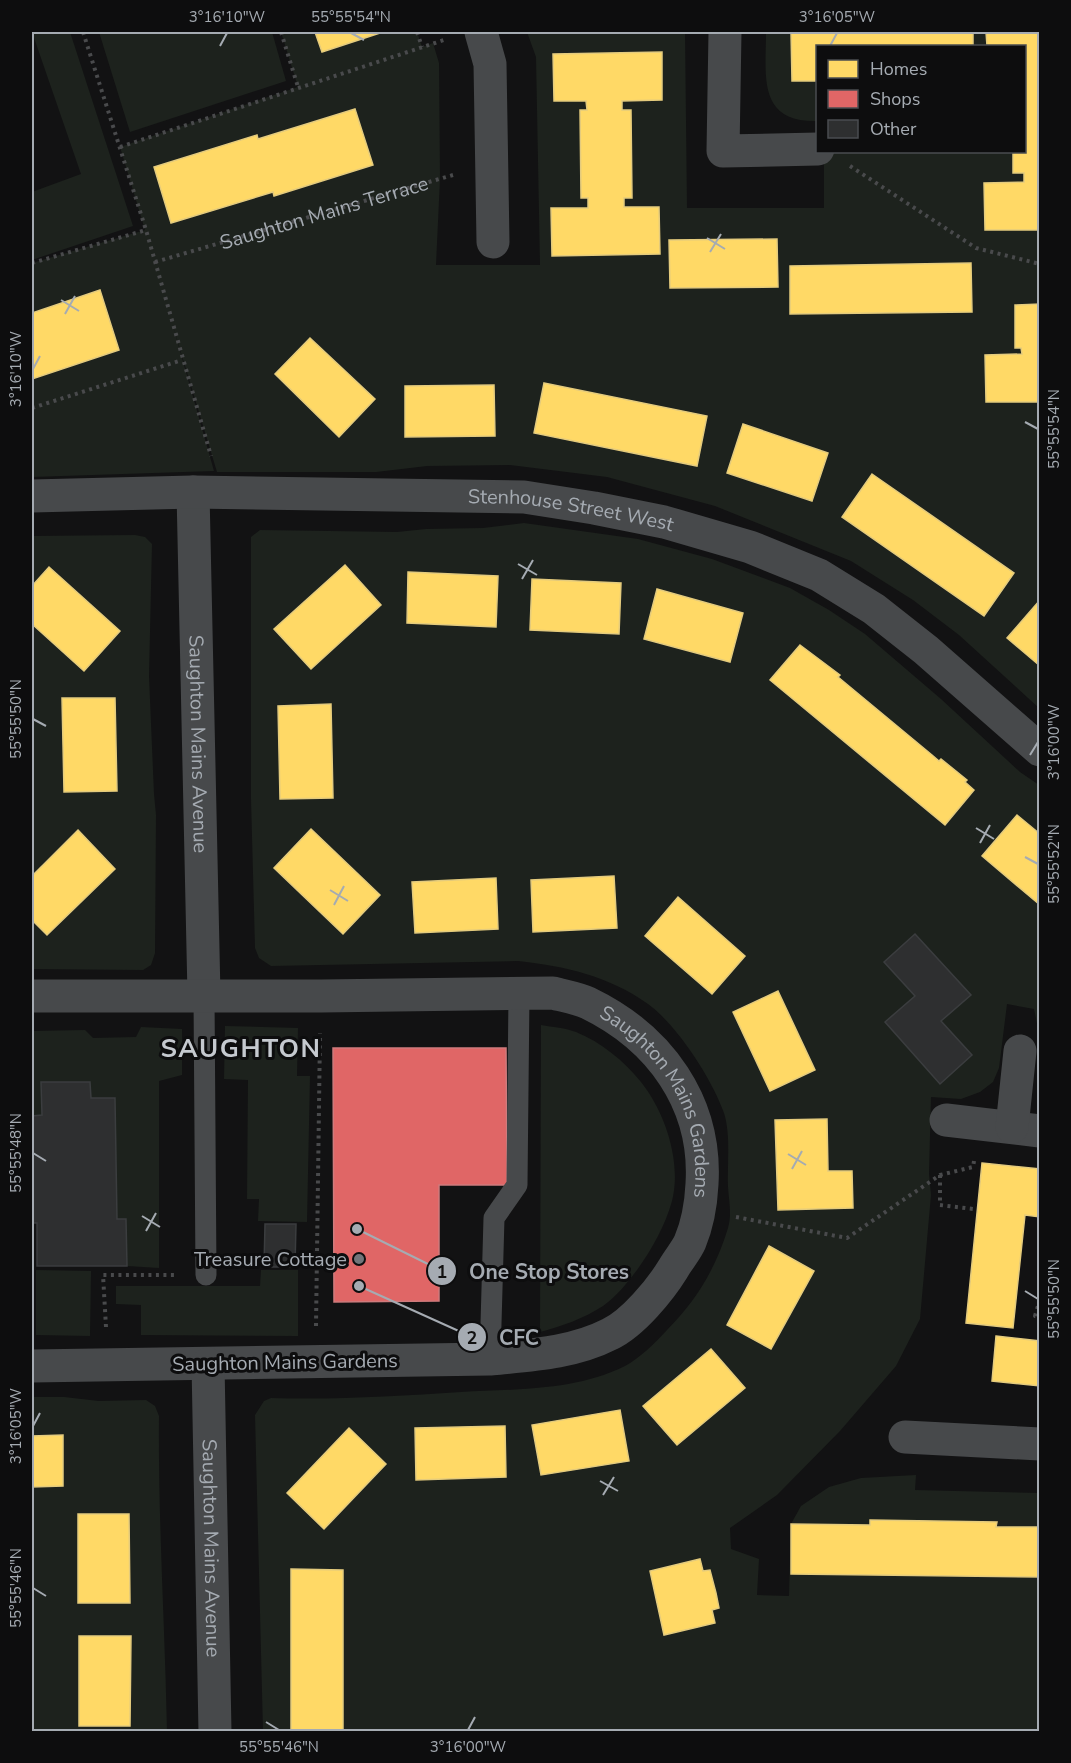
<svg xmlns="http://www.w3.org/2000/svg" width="1071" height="1763" font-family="'Nunito Sans',sans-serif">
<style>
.green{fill:#1d221d}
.homes{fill:#ffd966;stroke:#e4cb7d;stroke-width:1.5}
.shops{fill:#e06666;stroke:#ce7b7d;stroke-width:1.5}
.building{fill:#2e2f30;stroke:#3b3d3f;stroke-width:1.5}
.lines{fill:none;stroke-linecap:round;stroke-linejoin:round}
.path{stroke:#494a4c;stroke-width:4;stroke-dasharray:3 4.5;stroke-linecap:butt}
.lane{stroke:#47494b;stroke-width:21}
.street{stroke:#47494b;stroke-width:33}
.ticks{fill:none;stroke:#a5abb2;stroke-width:2}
.poi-dot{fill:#72757a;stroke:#0d0d0e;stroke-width:2}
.labels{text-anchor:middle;stroke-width:6;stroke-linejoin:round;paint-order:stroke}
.street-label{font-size:20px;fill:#a5abb2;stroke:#0d0d0e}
.poi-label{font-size:20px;fill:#a5abb2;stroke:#0d0d0e;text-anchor:end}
.district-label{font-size:26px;font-weight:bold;letter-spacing:1.5px;fill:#c5c9cf;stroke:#0d0d0e}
.leader{fill:none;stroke:#a5abb2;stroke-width:2}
.callout-dot{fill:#a5abb2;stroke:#0d0d0e;stroke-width:2}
.mark-label{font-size:18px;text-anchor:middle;font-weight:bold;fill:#111}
.callout-label{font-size:21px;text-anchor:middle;font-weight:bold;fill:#a5abb2;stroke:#0d0d0e;stroke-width:6;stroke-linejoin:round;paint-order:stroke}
.neatline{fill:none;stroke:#a5abb2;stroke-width:2}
.ticks-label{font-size:15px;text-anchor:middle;fill:#a5abb2}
</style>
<rect width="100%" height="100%" fill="#121213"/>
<g class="green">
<polygon points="32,32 70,32 133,226 32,260 32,192 81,174"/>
<polygon points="99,32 272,32 286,81 130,132"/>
<path d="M281,32H417L422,47L433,43L439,63L440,179L436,265H540L536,57L527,32H685L687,208H824V152H1024V46H818L817,121C757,122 766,76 766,32H1039V708L959,635L913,600L851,561L715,506L607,477L510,465L427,466L376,472H217L173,326L214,471L32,477V263L145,230L120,147L298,87Z"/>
<path d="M524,523L638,539L712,559L790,588L829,610L865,634L941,699L1020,772L1039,785V1033L1034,1009L1007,1004L999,1068L993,1082L980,1092L961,1099L931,1097L929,1174L931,1195L920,1319L896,1366L840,1431L777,1495L730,1528L731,1549L759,1559L757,1595L789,1596L791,1524L801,1506L829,1487L861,1478L916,1475L915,1490L1039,1493V1731H263L255,1415L264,1401L271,1398C335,1400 398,1396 461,1392C515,1389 575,1391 625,1366C640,1358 655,1343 667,1330C696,1301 716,1268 728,1228C732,1214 729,1202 728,1187C727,1163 731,1136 724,1113C712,1079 677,1025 648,1004C609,976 565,966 518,961L271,966L259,958L255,948L251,799V537L260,530L397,532L426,529L483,528Z"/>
<polygon points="135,535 145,537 152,544 149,676 154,794 156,815 155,953 151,965 143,970 32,969 32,536"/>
<path d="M541,1025C552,1027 566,1028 576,1032C601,1042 624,1061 641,1082C665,1112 682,1162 672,1201C665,1226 652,1249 637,1270C628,1282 616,1297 603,1306C583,1319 562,1326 540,1332Z"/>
<polygon points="225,1026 298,1028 297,1076 310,1076 307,1222 258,1221 259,1199 247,1199 248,1080 224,1079"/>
<polygon points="141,1027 182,1029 182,1075 159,1081 159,1268 127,1266 126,1219 117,1219 115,1098 91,1098 90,1082 42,1082 42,1115 32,1116 32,1031 85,1030 93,1038 136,1037"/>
<polygon points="36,1270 91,1271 90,1336 36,1335"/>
<polygon points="261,1270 298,1270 298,1336 141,1335 141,1305 116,1304 116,1286 260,1286"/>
<path d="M32,1397H64L99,1401L146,1400L155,1406L159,1416C158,1522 165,1626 167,1731H32Z"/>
</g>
<g class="homes">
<polygon points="315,32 383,32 322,52"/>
<polygon points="791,32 973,32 973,46 818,46 818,81 792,81"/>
<polygon points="986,32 1040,32 1040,230 985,230 984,183 1024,182 1024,173 1013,173 1013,152 1024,152 1024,46 987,46"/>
<polygon points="662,52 662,100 622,101 622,110 631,110 632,198 624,198 624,207 659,207 660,254 552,256 551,208 588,208 588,198 581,198 580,110 587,110 586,101 554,101 553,54"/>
<polygon points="355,109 373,165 274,196 273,192 171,223 154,167 257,135 258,139"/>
<polygon points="777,239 778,287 670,288 669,240"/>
<polygon points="971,263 972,312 790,314 790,266"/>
<polygon points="100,290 119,350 32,379 32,313"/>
<polygon points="1040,304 1040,402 986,402 985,355 1022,354 1021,348 1015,348 1015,305"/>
<polygon points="310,338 375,399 339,437 275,374"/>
<polygon points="544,383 707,416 697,466 534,433"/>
<polygon points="494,385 495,436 405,437 405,386"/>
<polygon points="743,424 828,453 812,501 727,473"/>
<polygon points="872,474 1014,573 984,616 842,517"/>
<polygon points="345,565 381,605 311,669 274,629"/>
<polygon points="49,567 120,631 84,671 32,624 32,586"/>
<polygon points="408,572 498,576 496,627 407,623"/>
<polygon points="532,579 621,583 619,634 530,630"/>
<polygon points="657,589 743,613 730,662 644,639"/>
<polygon points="1040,600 1040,666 1007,638"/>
<polygon points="800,645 840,675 838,677 932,755 939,761 941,759 967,780 965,782 974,790 945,825 770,680"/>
<polygon points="62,698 115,698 117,791 64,792"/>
<polygon points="331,704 333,798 280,799 278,706"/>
<polygon points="1017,815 1040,834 1040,905 982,856"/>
<polygon points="311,829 380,895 343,934 274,868"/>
<polygon points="78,830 115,869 47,935 32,920 32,876"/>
<polygon points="614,876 617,928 533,932 531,880"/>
<polygon points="496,878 498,929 415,933 412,882"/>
<polygon points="678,897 745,956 712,994 645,936"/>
<polygon points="778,991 815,1070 770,1091 733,1012"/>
<polygon points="827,1119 828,1171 852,1171 853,1208 778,1210 775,1120"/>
<polygon points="982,1163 1040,1169 1040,1217 1025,1215 1013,1328 966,1323"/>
<polygon points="769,1246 814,1271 771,1349 727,1325"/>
<polygon points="996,1336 1040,1341 1040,1386 992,1381"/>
<polygon points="711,1349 745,1388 677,1445 643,1406"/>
<polygon points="620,1410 629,1461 541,1475 532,1425"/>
<polygon points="505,1426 506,1477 416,1480 415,1428"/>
<polygon points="349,1428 386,1464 324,1529 287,1493"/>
<polygon points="63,1435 63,1486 32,1487 32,1436"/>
<polygon points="78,1514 129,1514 130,1603 78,1603"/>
<polygon points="870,1520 997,1522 996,1527 1040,1527 1040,1577 791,1574 791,1524 870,1525"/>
<polygon points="700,1559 703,1571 710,1570 716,1593 719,1608 712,1610 715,1623 664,1635 650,1571"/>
<polygon points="291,1569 343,1570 343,1732 291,1732"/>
<polygon points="79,1636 131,1636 130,1726 79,1726"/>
</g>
<polygon class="shops" points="333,1048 506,1048 507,1185 439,1185 439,1301 334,1302"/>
<g class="building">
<polygon points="915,934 971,995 941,1021 972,1055 940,1084 885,1022 915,996 884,962"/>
<polygon points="41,1082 90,1082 91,1098 115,1098 117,1219 126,1219 127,1266 37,1266 37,1223 32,1223 32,1116 42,1115"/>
<polygon points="265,1224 296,1224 295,1267 264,1267"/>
</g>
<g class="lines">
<g class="path">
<polyline points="83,32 146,230 211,456"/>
<polyline points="281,32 298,87"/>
<polyline points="417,32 422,47"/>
<polyline points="120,147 444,40"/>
<polyline points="850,166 976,248 1040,264"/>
<path id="s1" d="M155,262L453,175"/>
<polyline points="32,263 146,230"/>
<polyline points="32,408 182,360"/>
<polyline points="940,1175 940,1205 973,1209"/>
<polyline points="736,1217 847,1238 940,1175 973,1167 974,1161"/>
<polyline points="1040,1299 1035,1316 1040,1316"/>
<polyline points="316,1326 320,1033"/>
<polyline points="106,1327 103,1275 176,1275"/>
</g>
<g class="lane">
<polyline points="204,995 206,1275"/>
<polyline points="490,1359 494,1218 517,1185 519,993"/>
</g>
<g class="street">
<polyline points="481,32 490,64 493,242"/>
<polyline points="725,32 723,151 818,149"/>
<path id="s2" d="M193,492L204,995"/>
<path id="s3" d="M32,496L193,492L524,497L594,508L664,522L750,547L819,575L874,609L926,650L1040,750"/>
<path id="s4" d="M32,996H321L553,993C564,996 577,998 588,1003C660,1038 707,1103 702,1184C701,1204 698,1223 690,1242C686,1251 678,1260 673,1269C660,1290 633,1323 610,1334C573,1353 531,1355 490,1359L32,1366"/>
<polyline points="946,1120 1040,1131"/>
<polyline points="1012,1127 1020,1051"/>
<path id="s5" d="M208,1364L215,1732"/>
<polyline points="905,1437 1040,1444"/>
</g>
</g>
<path class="ticks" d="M351,33L364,40M220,46L227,33M830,46L837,33M707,238L725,249M710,252L721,234M61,300L79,311M65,314L75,296M33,369L40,356M1025,422L1038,429M518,564L537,575M522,579L533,560M33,719L46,726M1030,755L1038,742M976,828L994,839M980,843L990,825M1025,857L1038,864M330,890L348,901M334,905L344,886M33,1153L46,1161M788,1154L806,1165M792,1169L802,1151M142,1216L160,1227M146,1231L156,1213M1025,1291L1038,1299M33,1426L40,1413M600,1481L618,1491M603,1495L614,1477M33,1588L46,1596M266,1722L279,1730M468,1730L475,1717"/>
<circle class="poi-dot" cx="359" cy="1259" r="6"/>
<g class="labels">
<g class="street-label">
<text dy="7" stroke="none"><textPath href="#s1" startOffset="176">Saughton Mains Terrace</textPath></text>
<text dy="7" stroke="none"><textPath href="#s3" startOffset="540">Stenhouse Street West</textPath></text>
<text dy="7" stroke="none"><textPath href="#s2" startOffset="252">Saughton Mains Avenue</textPath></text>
<text dy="7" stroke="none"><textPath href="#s4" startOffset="686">Saughton Mains Gardens</textPath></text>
<text transform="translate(285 1362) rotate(-1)" y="7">Saughton Mains Gardens</text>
<text dy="7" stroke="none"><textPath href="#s5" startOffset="184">Saughton Mains Avenue</textPath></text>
</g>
<g class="poi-label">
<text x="347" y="1266">Treasure Cottage</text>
</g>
<g class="district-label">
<text x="241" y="1057">SAUGHTON</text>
</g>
</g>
<path class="leader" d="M357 1229L442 1271M359 1286L472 1337"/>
<g class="callout-dot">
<circle cx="357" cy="1229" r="6"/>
<circle cx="359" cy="1286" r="6"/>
<circle cx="442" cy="1271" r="15"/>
<circle cx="472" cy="1337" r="15"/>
</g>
<g class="mark-label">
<text x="442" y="1278">1</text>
<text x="472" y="1344">2</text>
</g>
<g class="callout-label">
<text x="549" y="1279">One Stop Stores</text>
<text x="519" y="1345">CFC</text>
</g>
<rect width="1071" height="1763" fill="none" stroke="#0d0d0e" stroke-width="66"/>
<rect x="816" y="45" width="210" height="108" fill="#0d0d0e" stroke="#4a4c50" stroke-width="1.5"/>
<rect x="828" y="60" width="30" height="18" fill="#ffd966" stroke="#4a4c50" stroke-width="1.5"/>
<text x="870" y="75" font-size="18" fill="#a5abb2">Homes</text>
<rect x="828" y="90" width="30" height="18" fill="#e06666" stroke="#4a4c50" stroke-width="1.5"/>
<text x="870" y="105" font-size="18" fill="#a5abb2">Shops</text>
<rect x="828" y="120" width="30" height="18" fill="#2e2f30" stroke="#4a4c50" stroke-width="1.5"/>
<text x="870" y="135" font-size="18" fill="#a5abb2">Other</text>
<rect x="33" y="33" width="1005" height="1697" class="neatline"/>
<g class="ticks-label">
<text x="227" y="22">3°16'10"W</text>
<text x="351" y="22">55°55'54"N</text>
<text x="837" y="22">3°16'05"W</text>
<text transform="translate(16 369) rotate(-90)" y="5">3°16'10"W</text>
<text transform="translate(1054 429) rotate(-90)" y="5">55°55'54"N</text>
<text transform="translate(16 719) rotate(-90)" y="5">55°55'50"N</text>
<text transform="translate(1054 742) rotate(-90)" y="5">3°16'00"W</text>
<text transform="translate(1054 864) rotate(-90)" y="5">55°55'52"N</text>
<text transform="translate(16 1153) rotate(-90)" y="5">55°55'48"N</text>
<text transform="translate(1054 1299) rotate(-90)" y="5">55°55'50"N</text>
<text transform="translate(16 1426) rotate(-90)" y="5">3°16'05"W</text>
<text transform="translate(16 1588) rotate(-90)" y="5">55°55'46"N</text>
<text x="279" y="1752">55°55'46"N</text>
<text x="468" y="1752">3°16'00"W</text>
</g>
</svg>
